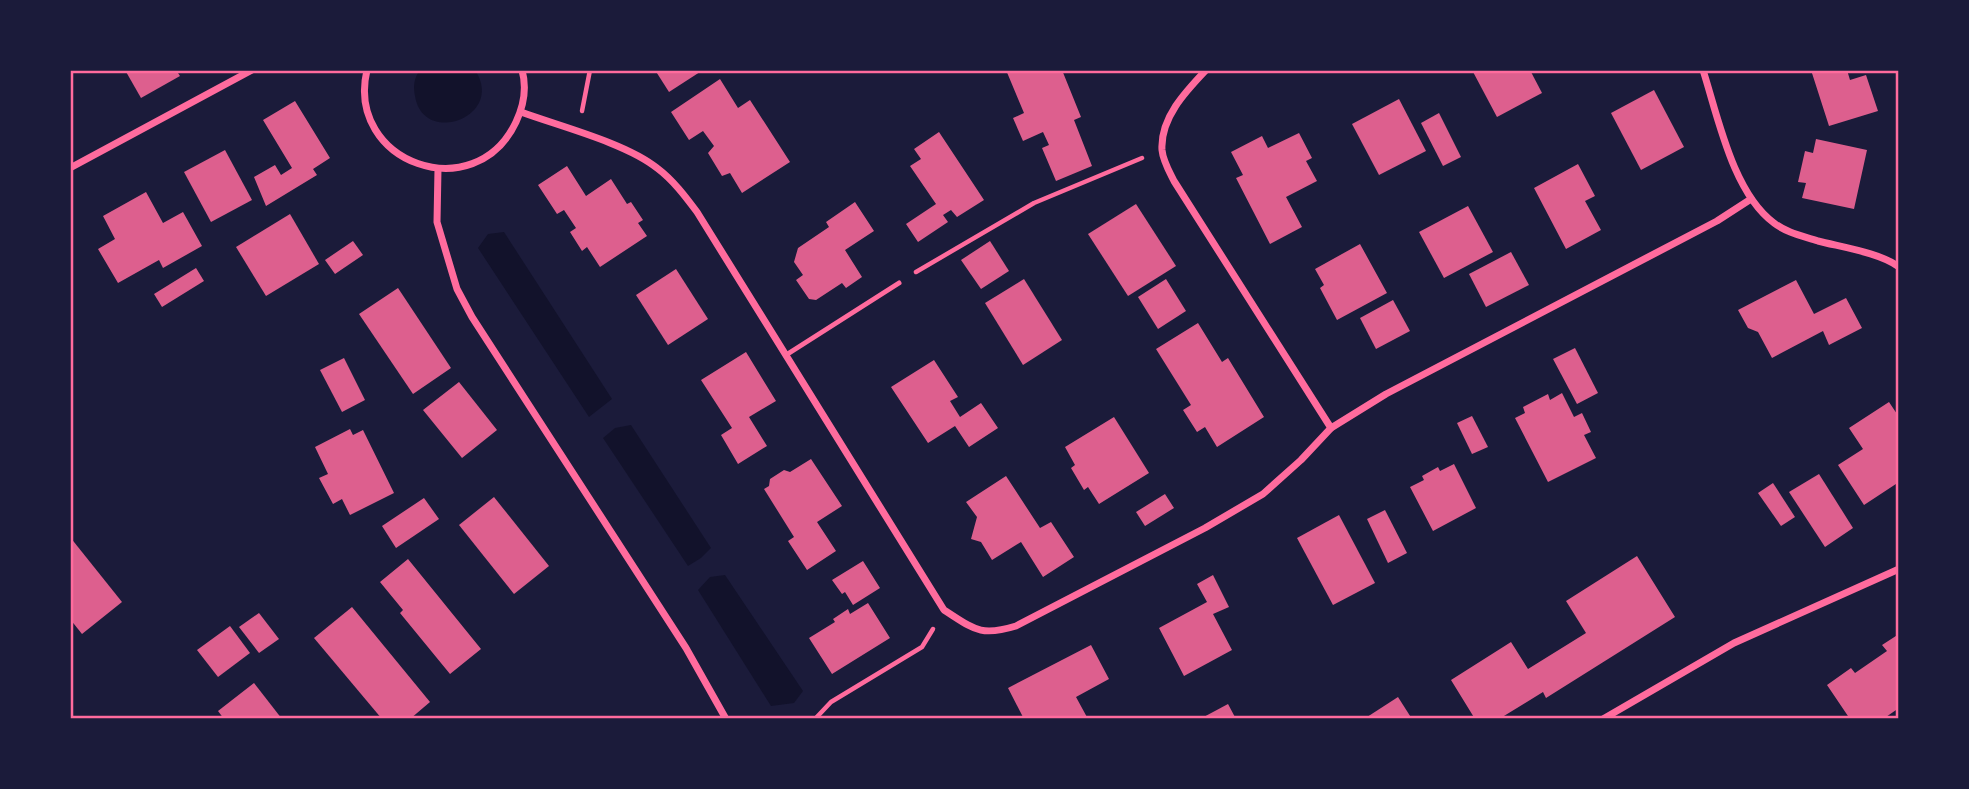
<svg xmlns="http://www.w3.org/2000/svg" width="1969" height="789" font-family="Manrope,sans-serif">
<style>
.water{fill:#12122b}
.building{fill:#dd5f8e}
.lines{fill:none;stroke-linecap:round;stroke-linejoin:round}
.path{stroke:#ff6b9d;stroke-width:4.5}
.service{stroke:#ff6b9d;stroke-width:5}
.minor{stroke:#ff6b9d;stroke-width:7}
.neatline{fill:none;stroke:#ff6b9d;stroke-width:2.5}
</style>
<rect width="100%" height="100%" fill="#1b1b3a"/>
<g class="water">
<path d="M420,70H475C506,117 423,147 415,96C413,86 414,78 420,70Z"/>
<polygon points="504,232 612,399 589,417 478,248 488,234"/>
<polygon points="631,425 711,548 701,558 688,566 603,438 615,428"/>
<polygon points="725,575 803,691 794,703 771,706 698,590 710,577"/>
</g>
<g class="building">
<polygon points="125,70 176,70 180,76 141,98"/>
<polygon points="655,70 703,70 669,92"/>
<polygon points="1006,70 1062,70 1081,117 1074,120 1092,166 1056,181 1042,148 1049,145 1043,132 1023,141 1013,118 1024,113"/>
<polygon points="1472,70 1530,70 1542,93 1497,117"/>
<polygon points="1811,70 1847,70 1850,80 1866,75 1878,111 1829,126"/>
<polygon points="720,79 738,108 750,100 790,162 742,193 730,173 722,176 708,153 714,146 703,131 689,140 671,112"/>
<polygon points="1654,90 1684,147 1641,170 1611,113"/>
<polygon points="1399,99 1426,151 1379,175 1352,124"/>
<polygon points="295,101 330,158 313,169 317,175 266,206 254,177 275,165 281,175 292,168 263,120"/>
<polygon points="1439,113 1461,157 1443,166 1421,123"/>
<polygon points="939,132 984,200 957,217 951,210 943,215 948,222 918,242 906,224 936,204 910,166 921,159 914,149"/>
<polygon points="1299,133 1312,158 1306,161 1317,181 1286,197 1302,227 1270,244 1236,178 1243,175 1231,152 1262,136 1268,148"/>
<polygon points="1816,139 1867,150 1854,209 1802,198 1806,183 1798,182 1805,151 1813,153"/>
<polygon points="225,150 252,200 211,222 184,172"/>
<polygon points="1578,164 1595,196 1585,201 1601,230 1566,249 1534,188"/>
<polygon points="567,166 586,196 611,179 627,204 631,202 643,220 638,223 647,236 600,267 587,247 582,251 570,232 576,228 564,210 557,214 538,185"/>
<polygon points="146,192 163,223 183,212 202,246 163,268 159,260 118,283 98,249 115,239 103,216"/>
<polygon points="855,202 874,231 845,250 862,277 846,288 842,283 816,300 809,299 796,280 803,275 794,262 798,248 829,227 826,222"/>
<polygon points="1136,204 1176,266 1128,296 1088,234"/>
<polygon points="1468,206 1493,252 1444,278 1419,232"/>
<polygon points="290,214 319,264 266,296 236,247"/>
<polygon points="353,241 363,255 335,274 325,260"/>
<polygon points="990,241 1009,271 981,289 961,260"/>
<polygon points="1360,244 1387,293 1337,320 1320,288 1324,285 1315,269"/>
<polygon points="1511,252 1529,285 1486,307 1469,274"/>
<polygon points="196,268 204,281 162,307 154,294"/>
<polygon points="676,269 708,319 668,345 636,295"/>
<polygon points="1024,279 1062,340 1023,365 985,303"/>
<polygon points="1166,279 1186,311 1158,329 1138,297"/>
<polygon points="1796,280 1814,314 1846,298 1862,328 1829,345 1823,331 1772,358 1758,332 1748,328 1738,310"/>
<polygon points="398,288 451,368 413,394 359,314"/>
<polygon points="1393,300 1410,331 1376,349 1360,318"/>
<polygon points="1198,323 1222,362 1228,358 1264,417 1217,447 1205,427 1197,432 1183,410 1191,405 1156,349"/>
<polygon points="1575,348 1598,393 1577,404 1553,359"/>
<polygon points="746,352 776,401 749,417 767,446 738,464 721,435 732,428 701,380"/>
<polygon points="344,358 365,400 342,412 320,370"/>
<polygon points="934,360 958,397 950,401 960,417 981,403 998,428 969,447 955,426 928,443 891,387"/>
<polygon points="459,382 497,430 462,458 423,410"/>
<polygon points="1562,393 1574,417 1582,413 1591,432 1584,435 1596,458 1548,482 1515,418 1525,413 1523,407 1548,394 1550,400"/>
<polygon points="1889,402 1899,417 1899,482 1864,505 1838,465 1863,449 1849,428"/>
<polygon points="1472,416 1488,447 1472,454 1457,423"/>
<polygon points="1114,417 1149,473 1099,504 1088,487 1084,490 1071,468 1075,465 1065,447"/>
<polygon points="350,429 353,435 363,430 394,493 350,515 342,499 333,504 319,478 328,474 315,447"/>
<polygon points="811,459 842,506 817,522 836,551 807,570 788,541 794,537 764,489 769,486 770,479 784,470 790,472"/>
<polygon points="1454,464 1476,508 1433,531 1410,487 1424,480 1422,476 1438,467 1440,471"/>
<polygon points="1819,474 1853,528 1825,547 1789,492"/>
<polygon points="1006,476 1040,528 1051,522 1074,557 1043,577 1021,542 992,560 981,542 971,539 977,517 966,502"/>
<polygon points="1773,483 1795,517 1781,526 1758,493"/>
<polygon points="1165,494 1174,508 1145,526 1136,512"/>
<polygon points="494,497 549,566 514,594 459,525"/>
<polygon points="424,498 439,519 396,548 382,526"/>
<polygon points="1385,510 1407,553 1388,563 1367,519"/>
<polygon points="1339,515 1375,583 1333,605 1297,538"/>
<polygon points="70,537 122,602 82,634 70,619"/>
<polygon points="1637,556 1675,617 1546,698 1543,692 1499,719 1475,719 1451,680 1511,642 1528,669 1586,633 1566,601"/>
<polygon points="408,559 481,649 450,674 400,613 403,610 380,582"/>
<polygon points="863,561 880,588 853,605 845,592 842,594 832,580"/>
<polygon points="1213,575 1229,607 1213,614 1232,650 1184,676 1159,628 1207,602 1197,584"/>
<polygon points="868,603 890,638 832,674 809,638 835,622 833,619 848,609 850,614"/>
<polygon points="352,607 430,702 410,719 382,719 314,638"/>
<polygon points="259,613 279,639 259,653 239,627"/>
<polygon points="230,626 250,653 218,677 197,650"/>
<polygon points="1899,634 1899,708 1883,719 1850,719 1827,685 1851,668 1855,673 1887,651 1882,645"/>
<polygon points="1091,645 1109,679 1076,697 1088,719 1024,719 1008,688"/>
<polygon points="254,683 282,719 224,719 218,711"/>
<polygon points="1398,697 1412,719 1364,719"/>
<polygon points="1228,704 1236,719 1200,719"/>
</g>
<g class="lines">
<g class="path">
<polyline points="582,111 590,70"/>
<polyline points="916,272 1034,203 1142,158"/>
<polyline points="815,719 831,702 922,647 933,629"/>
</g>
<polyline class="service" points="786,355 899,283"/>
<g class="minor">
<path d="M367,70C345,163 475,209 516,122C524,105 527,88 522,70"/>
<path d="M1206,70C1186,91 1160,118 1162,150C1163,161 1169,171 1174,181L1331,428"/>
<path d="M1703,70C1718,117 1733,193 1774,223C1787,233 1803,236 1818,241C1841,247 1881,253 1899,267"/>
<path d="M521,112C559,126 626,143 657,168C673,180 685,196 697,212L944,610C974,629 980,637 1016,626L1205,528L1263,494L1301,460L1331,428L1386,394L1717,221L1751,199"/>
<polyline points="70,168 252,70"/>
<polyline points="438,169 437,222 457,289 472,317 686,648 726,719"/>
<polyline points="1603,719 1734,643 1899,569"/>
</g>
</g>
<rect width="1969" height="789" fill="none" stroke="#1b1b3a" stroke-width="144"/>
<rect x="72" y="72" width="1825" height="645" class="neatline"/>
</svg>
